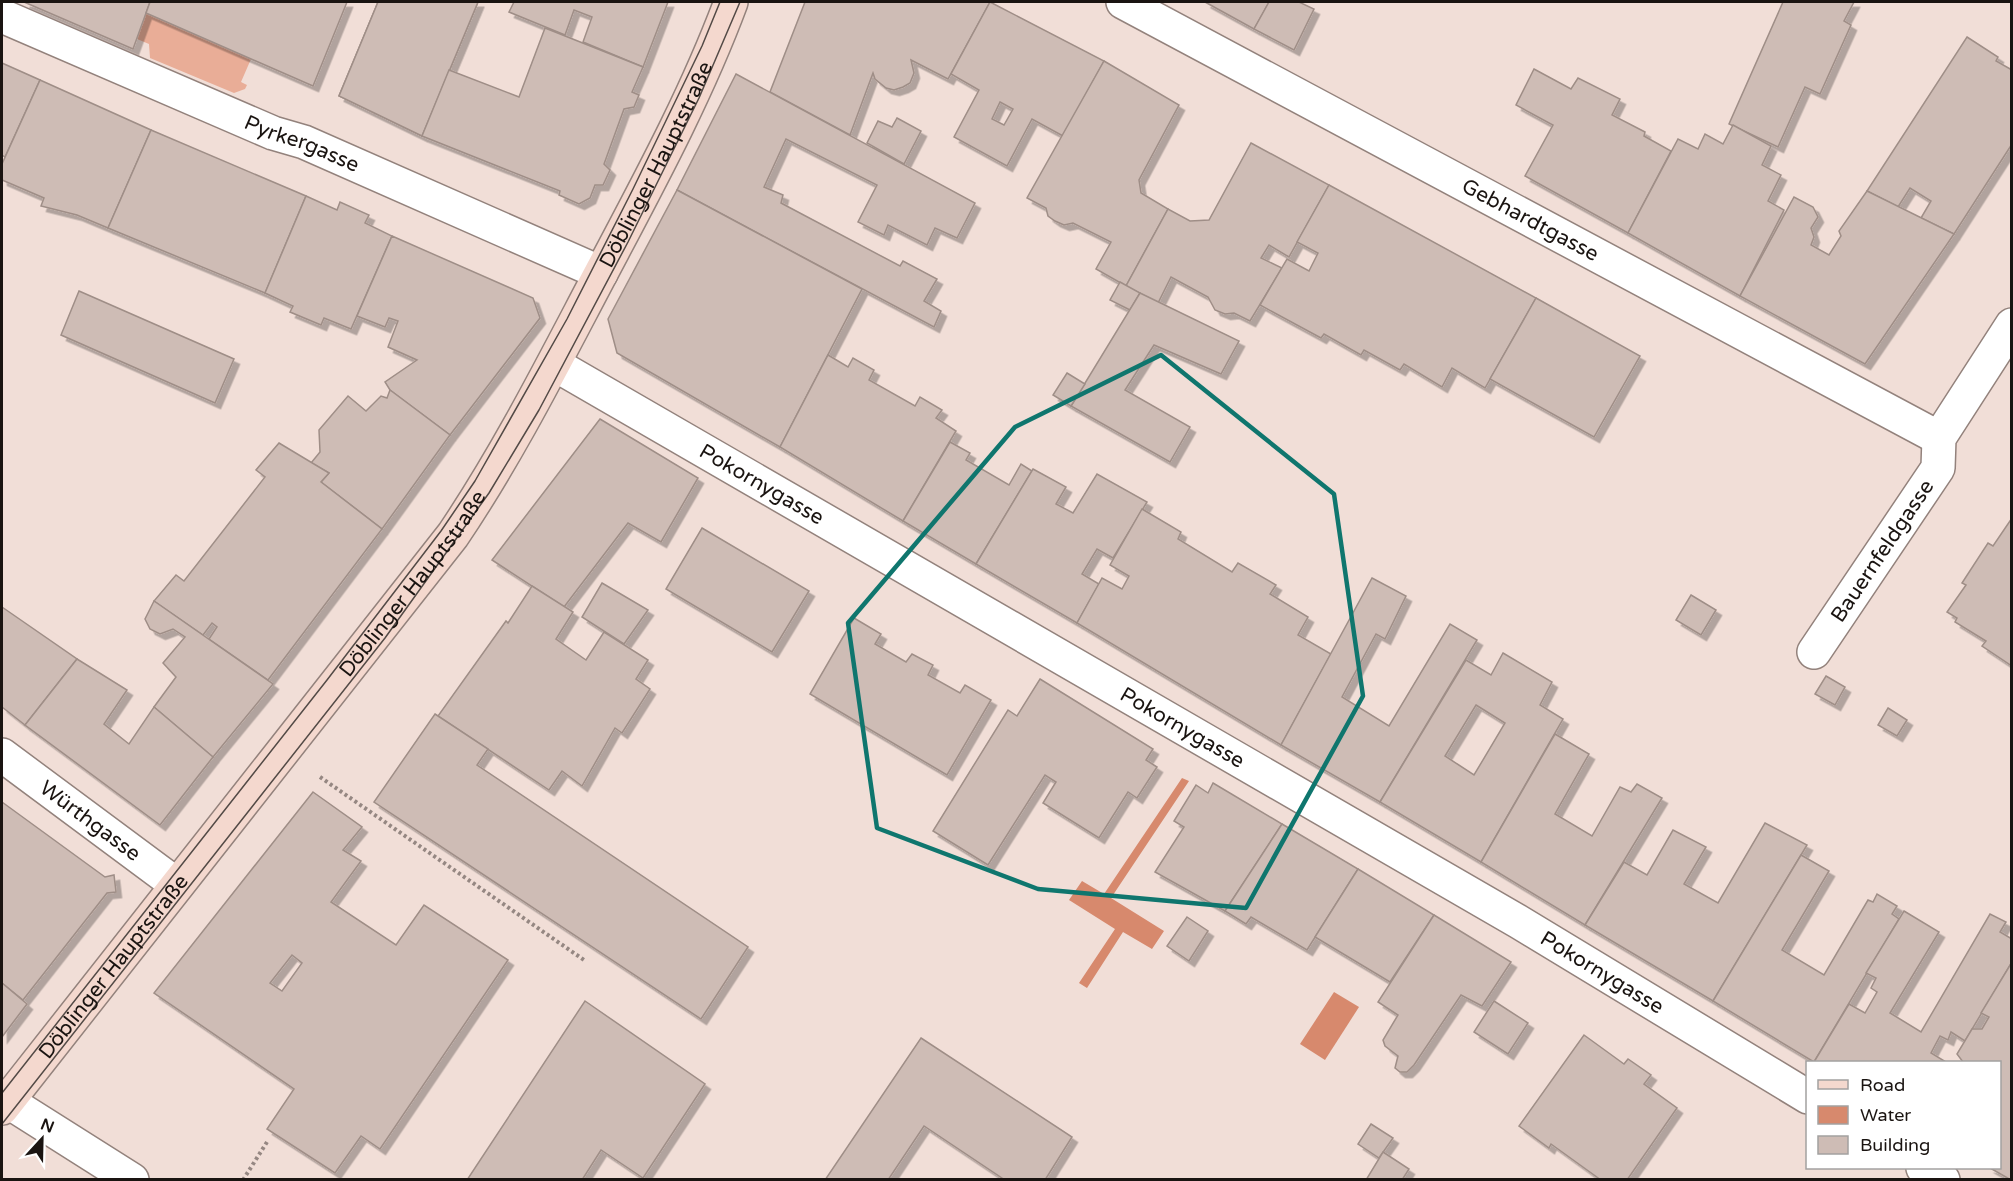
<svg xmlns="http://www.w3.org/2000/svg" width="2013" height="1181" font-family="'Varela Round',sans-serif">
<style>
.green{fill:#e9ad97}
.water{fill:#d7896d}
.building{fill:#cebcb5;stroke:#9f8e87;stroke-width:1.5;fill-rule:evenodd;filter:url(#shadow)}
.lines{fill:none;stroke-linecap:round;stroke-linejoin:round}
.minor-casing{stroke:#93827c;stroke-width:36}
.secondary-casing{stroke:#93827c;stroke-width:36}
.path{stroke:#958782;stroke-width:4;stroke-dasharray:3 3;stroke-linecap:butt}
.minor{stroke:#fff;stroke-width:33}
.secondary{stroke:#f4d8ce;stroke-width:33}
.tram{stroke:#534a46;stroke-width:1.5}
.marked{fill:none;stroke:#0f766e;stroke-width:4.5;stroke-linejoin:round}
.labels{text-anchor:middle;stroke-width:5;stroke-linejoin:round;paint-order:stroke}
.street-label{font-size:21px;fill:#1a1411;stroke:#fff}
</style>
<defs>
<filter id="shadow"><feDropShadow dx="5.5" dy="5.5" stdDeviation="0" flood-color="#0004"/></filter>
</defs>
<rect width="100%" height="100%" fill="#f1ded7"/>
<polygon class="green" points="146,13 251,59 241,82 247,85 245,89 234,93 150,58 149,44 137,39"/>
<g class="water">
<polygon points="1182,778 1189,781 1111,898 1164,931 1152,949 1123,932 1087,988 1079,983 1115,929 1069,900 1082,881 1104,894"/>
<polygon points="1334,992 1359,1007 1325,1060 1300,1044"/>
</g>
<g class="building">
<polygon points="24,2 150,2 133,49"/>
<polygon points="150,2 347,2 313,86 146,13"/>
<polygon points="378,2 478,2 422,136 339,96"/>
<polygon points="378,2 478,2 422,136 339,96"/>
<polygon points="514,2 668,2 643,67 583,42 592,17 574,10 565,35 509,12"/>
<polygon points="805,2 990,2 948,79 911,60 914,73 910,83 903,87 894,90 886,88 875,79 873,73 850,135 770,92"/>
<path d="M990,2L1104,61L1063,136L1032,119L1007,166L954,137L979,90L951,74ZM1000,102L1013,109L1004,125L992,119Z"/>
<polygon points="1205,2 1269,2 1254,29"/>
<polygon points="1269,2 1299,2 1314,9 1294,50 1254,29"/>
<polygon points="1783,2 1854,2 1844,21 1851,25 1820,94 1805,87 1778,147 1729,124"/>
<polygon points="545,28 643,67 632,92 639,95 634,107 624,109 604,164 610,170 603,185 595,185 590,198 579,204 559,195 560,191 422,136 449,70 519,97"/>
<polygon points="1967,37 1998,57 1996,61 2012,70 2012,144 1954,234 1921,218 1931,201 1910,188 1898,207 1867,191"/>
<polygon points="1104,61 1179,105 1139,180 1141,193 1168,209 1126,286 1096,269 1111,242 1073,223 1064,225 1055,221 1048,216 1046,208 1027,198"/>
<polygon points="2,63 40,80 5,157 2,155"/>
<polygon points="1534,69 1571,89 1578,78 1620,99 1612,115 1645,132 1644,136 1671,151 1628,233 1525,176 1553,125 1516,105"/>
<polygon points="736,74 975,203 957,238 935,228 927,245 888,225 884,235 858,222 877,185 786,139 764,187 783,195 781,203 900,266 903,261 937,279 924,301 941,311 934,327 677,190"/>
<polygon points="40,80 151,130 108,228 77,215 41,206 44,198 2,180 2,164"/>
<polygon points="897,118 921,131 904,164 867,143 878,121 892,127"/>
<polygon points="1733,125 1771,146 1762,165 1781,175 1768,201 1784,210 1740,296 1628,233 1678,139 1698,149 1705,134 1723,144"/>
<polygon points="151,130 306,196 265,293 108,228"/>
<polygon points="1251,143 1329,185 1289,257 1269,245 1261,258 1282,268 1250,321 1234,313 1225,314 1215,310 1208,297 1171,277 1158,303 1126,286 1168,209 1190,221 1209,220"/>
<polygon points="1329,185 1536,298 1485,388 1452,368 1442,387 1404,364 1400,370 1364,350 1361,355 1324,334 1321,338 1260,305 1287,259 1309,271 1318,253 1297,242"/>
<polygon points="677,190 862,289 780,447 617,353 608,319"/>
<polygon points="1867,191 1954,234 1865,364 1740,296 1794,197 1813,207 1818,217 1811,228 1814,237 1811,245 1829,255 1841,236 1839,231"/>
<polygon points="306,196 337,210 340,202 369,215 365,223 392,236 351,329 324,318 321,325 290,312 293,306 265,293"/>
<polygon points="392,236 533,298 540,318 450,435 390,390 385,382 417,360 388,347 398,321 389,318 385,327 357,316"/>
<polygon points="1120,282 1140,293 1130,310 1110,300"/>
<polygon points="79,291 234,359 215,403 61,335"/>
<polygon points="1140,293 1239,341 1221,374 1154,345 1125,390 1190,427 1170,462 1071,406"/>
<polygon points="1536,298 1640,356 1594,437 1490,379"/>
<polygon points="828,355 848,367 853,358 874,370 869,380 915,406 920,397 942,410 936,418 956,431 903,521 780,447"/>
<polygon points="1067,373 1085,384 1071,406 1053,395"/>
<polygon points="390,390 450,435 382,529 321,482 329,473 311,463 320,452 319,430 348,396 366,411 381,396 387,398"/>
<polygon points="600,419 698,478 661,542 628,523 564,607 492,560"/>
<polygon points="950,442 970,453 966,460 1009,485 1021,464 1032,471 976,564 903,521"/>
<polygon points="279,443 329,473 321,482 382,529 268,680 209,639 217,627 212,623 203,635 154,601 176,575 184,581 265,477 256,470"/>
<polygon points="1033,469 1066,487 1056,504 1073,513 1097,474 1147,502 1113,558 1097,549 1082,574 1099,584 1077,623 976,564"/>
<polygon points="1142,509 1181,532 1178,539 1232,572 1238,563 1276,585 1270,594 1308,617 1298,635 1331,654 1281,745 1077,623 1102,578 1122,589 1129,576 1110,565"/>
<polygon points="2012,518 2012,666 1982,646 1986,641 1955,622 1957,618 1947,612 1966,585 1962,583 1988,543 1993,546"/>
<polygon points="702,528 809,591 772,652 666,589"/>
<polygon points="1372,578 1406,596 1385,639 1376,634 1342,697 1389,726 1450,624 1477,640 1380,802 1281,745"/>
<polygon points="602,583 648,610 624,644 582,617"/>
<polygon points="532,586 573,612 556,639 586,660 604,632 648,660 636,679 650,689 622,733 615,728 582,786 562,771 549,790 438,716 506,621 508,623"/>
<polygon points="1691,595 1716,610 1701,635 1676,620"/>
<polygon points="154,601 273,684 213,757 154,707 176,677 163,663 185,637 173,629 160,634 150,629 145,619"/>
<polygon points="2,607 77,659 25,725 2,707"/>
<polygon points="854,618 881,634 875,644 906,662 912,654 933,665 928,675 960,693 965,685 991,700 947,775 810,694"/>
<path d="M1503,653L1552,682L1540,705L1563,719L1481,862L1380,802L1466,660L1491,675ZM1476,705L1505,723L1474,775L1445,756Z"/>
<polygon points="77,659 127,690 104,724 129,744 154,707 213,757 160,825 25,725"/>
<polygon points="1826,676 1845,687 1835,705 1815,694"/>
<polygon points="1040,679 1153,749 1146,760 1157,767 1137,798 1128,792 1099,838 1043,803 1056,782 1045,775 988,865 933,831 1008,710 1017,716"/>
<polygon points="1888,708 1907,720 1897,736 1878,725"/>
<polygon points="435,714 488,749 477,765 748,947 701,1019 374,802"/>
<polygon points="1555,734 1589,754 1555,814 1592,836 1620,787 1631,792 1637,784 1662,798 1585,925 1481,862"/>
<polygon points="1213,783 1282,824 1225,911 1155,872 1184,827 1174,821 1196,785 1208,793"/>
<path d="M313,792L362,827L343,850L361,861L331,902L396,945L424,905L508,960L380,1149L361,1136L335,1173L267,1129L294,1089L154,993ZM292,955L302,963L282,991L270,983Z"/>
<polygon points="2,802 105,877 114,875 116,892 107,893 23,1000 2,983"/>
<polygon points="1765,823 1807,845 1713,1001 1585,925 1624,862 1647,875 1673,830 1706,847 1684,884 1718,903"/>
<polygon points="1282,824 1358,869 1307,950 1251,917 1246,924 1225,911"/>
<polygon points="1801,855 1829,871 1782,950 1824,975 1868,900 1873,902 1877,894 1897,906 1892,914 1899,919 1814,1062 1713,1001"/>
<polygon points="1358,869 1434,915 1390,982 1315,937"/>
<polygon points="1904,911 1939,932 1890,1013 1921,1032 1990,914 2006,922 2000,932 2012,939 2012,962 1965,1041 1951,1032 1948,1040 1940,1036 1931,1053 1946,1062 1814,1062 1849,1004 1865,1013 1877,992 1871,988 1876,978 1866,973"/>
<polygon points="1434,915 1511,962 1482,1006 1461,995 1414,1065 1407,1072 1400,1072 1395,1068 1398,1056 1385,1046 1383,1040 1398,1015 1378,1002"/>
<polygon points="1187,917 1208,931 1189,961 1167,946"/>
<polygon points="2012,962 2012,1180 2011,1180 1990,1168 2000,1168 2000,1062 1963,1062 1957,1054 1972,1029 1982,1029 1989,1017 1981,1013"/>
<polygon points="2,983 27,1004 2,1037"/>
<polygon points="585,1001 705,1084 643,1178 601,1150 582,1180 467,1180"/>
<polygon points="1494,1001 1528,1023 1508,1054 1474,1032"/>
<polygon points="1584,1035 1624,1064 1628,1059 1651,1075 1644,1084 1677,1108 1627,1180 1601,1180 1551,1144 1549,1148 1519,1126"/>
<polygon points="921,1038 1072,1137 1045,1180 1005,1180 924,1126 888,1180 825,1180"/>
<polygon points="1371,1124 1393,1138 1379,1158 1358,1144"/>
<polygon points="1383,1152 1409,1169 1402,1180 1366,1180"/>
</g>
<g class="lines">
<defs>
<g id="minor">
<path id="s1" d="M1123,2L1939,438"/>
<path id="s2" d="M2,16L273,133L304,142L601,273"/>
<path id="s3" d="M554,364L1519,922L1808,1097"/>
<path id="s4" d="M1814,652L1938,468L1939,438L2012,325"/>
<path id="s5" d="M2,755L177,885"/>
<polyline points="7,1101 132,1180"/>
<polyline points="1923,1168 1943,1180"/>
</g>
<g id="secondary">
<path id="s6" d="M2,1108L453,535C509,452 554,362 601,273C648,184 696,96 731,2"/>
</g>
</defs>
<use href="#minor" class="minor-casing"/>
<use href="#secondary" class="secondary-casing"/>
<g class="path">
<polyline points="320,777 584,960"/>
<polyline points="243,1180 267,1142"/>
</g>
<use href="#minor" class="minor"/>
<use href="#secondary" class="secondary"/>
<g class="tram">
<polyline points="2,1093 327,680 441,531 475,481 567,319 633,189 702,46 720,2"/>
<polyline points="2,1124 385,638 489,493 539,410 628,242 699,98 740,2"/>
</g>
</g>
<path class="marked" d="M1161,355L1334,494L1363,696L1246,908L1038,889L877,828L848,623L1015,427Z"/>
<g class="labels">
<g class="street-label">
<text dy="7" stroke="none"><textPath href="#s2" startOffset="326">Pyrkergasse</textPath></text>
<text dy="7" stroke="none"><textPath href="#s6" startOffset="1152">Döblinger Hauptstraße</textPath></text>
<text dy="7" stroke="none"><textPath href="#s1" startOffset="462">Gebhardtgasse</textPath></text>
<text dy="7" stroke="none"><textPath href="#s3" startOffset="240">Pokornygasse</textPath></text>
<text dy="7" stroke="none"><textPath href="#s4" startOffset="122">Bauernfeldgasse</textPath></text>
<text dy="7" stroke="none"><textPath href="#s6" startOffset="666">Döblinger Hauptstraße</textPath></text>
<text dy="7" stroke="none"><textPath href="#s3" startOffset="726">Pokornygasse</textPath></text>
<text dy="7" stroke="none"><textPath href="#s5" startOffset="110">Würthgasse</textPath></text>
<text dy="7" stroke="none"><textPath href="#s6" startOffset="180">Döblinger Hauptstraße</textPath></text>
<text dy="7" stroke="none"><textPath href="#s3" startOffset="1212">Pokornygasse</textPath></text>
</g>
</g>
<rect width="2013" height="1181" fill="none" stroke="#1a1411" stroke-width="6"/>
<rect x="1806" y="1061" width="195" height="108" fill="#ffffff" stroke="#a3a1a0" stroke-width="1.5"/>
<rect x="1818" y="1080" width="30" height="9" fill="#f4d8ce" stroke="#a3a1a0" stroke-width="1.5"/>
<text x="1860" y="1091" font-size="18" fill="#1a1411">Road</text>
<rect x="1818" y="1106" width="30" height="18" fill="#d7896d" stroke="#a3a1a0" stroke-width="1.5"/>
<text x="1860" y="1121" font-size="18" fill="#1a1411">Water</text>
<rect x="1818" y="1136" width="30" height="18" fill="#cebcb5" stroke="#a3a1a0" stroke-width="1.5"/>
<text x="1860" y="1151" font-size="18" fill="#1a1411">Building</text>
<g transform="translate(42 1139) rotate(22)" stroke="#ffffff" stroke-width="4.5" paint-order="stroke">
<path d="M0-4.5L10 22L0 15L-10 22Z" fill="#1a1411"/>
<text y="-9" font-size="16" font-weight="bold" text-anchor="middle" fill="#1a1411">N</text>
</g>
</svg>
